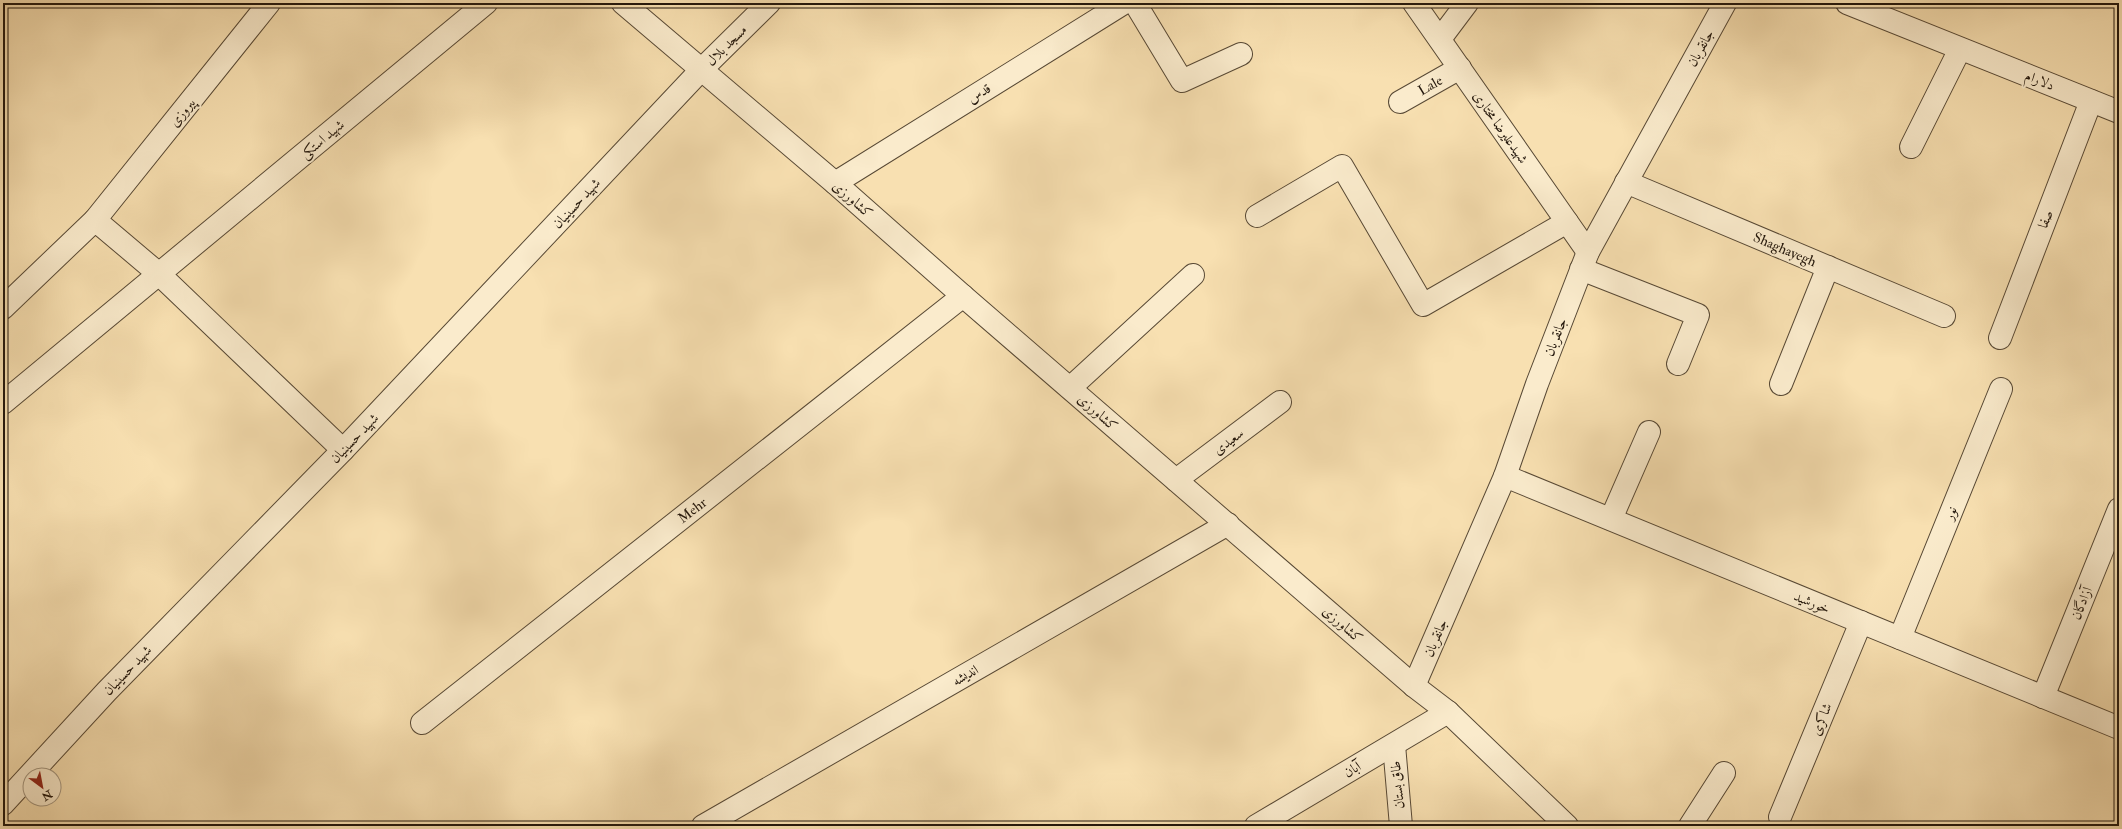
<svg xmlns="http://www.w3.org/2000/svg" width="2122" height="829" font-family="'IM FELL Double Pica',Amiri,serif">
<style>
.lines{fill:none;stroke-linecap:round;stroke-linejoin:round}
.minor-casing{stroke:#584935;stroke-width:24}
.minor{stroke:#faebcc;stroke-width:22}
.labels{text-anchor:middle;stroke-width:4;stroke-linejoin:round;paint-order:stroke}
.street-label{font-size:14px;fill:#23170c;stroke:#faebcc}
</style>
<rect width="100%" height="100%" fill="#f8e0b1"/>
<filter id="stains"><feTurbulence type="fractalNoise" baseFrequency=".005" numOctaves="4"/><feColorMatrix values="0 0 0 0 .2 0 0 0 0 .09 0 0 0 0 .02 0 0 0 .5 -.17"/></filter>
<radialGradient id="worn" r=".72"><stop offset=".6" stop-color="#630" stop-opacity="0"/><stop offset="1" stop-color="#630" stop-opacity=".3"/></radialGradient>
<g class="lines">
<defs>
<g id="minor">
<polyline points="623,3 835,183 963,296 1414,686 1448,712 1567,826"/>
<polyline points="1135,3 1182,81 1241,54"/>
<polyline points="1414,3 1588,252"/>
<polyline points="1847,3 2119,112"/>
<polyline points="1440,39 1467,3"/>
<polyline points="1400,102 1460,68"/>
<polyline points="1911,147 1960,49"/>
<polyline points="1626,182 1944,316"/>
<polyline points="835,183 1124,3"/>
<polyline points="1257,216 1342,166 1423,305 1567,222"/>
<polyline points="95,220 269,3"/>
<polyline points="1581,269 1698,315 1678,364"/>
<polyline points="3,308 95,220 159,274 343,450"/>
<polyline points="2000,338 2091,101"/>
<polyline points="1781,384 1828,267"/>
<polyline points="1070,388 1193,275"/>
<polyline points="3,403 486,3"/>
<polyline points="1505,476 2119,728"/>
<polyline points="1176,480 1280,402"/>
<polyline points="1611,519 1649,432"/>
<polyline points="1900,638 2001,389"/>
<polyline points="1414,686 1505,476 1537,384 1588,252 1725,3"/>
<polyline points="2043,697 2119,509"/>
<polyline points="422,723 963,296"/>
<polyline points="1394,745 1401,826"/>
<polyline points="3,804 107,691 343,450 701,70 769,3"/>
<polyline points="1780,817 1861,622"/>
<polyline points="703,826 1228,524"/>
<polyline points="1256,826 1448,712"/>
<polyline points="1690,826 1724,773"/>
</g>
</defs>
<use href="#minor" class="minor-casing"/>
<use href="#minor" class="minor"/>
</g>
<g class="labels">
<g class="street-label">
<text transform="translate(726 45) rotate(-45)" y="5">مسجد بلال</text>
<text transform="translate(1700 48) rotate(-61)" y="5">جانقربان</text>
<text transform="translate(2040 80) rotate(22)" y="5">دلارام</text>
<text transform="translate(1430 85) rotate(-30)" y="5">Lale</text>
<text transform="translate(979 93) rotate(-32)" y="5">قدس</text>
<text transform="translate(182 112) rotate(-51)" y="5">پیروزی</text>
<text transform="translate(1501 127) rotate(55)" y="5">شهیدعلیرضا مختاری</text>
<text transform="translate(322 139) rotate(-40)" y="5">شهید استکی</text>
<text transform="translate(853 199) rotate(41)" y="5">کشاورزی</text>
<text transform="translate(576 203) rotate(-47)" y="5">شهید حسینیان</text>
<text transform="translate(2045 219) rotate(-69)" y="5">صفا</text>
<text transform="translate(1785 249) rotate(23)" y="5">Shaghayegh</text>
<text transform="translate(1555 337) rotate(-69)" y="5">جانقربان</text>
<text transform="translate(1098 412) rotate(41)" y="5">کشاورزی</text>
<text transform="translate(354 438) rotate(-46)" y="5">شهید حسینیان</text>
<text transform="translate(1228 441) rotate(-37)" y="5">سعیدی</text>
<text transform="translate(692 510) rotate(-38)" y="5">Mehr</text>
<text transform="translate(1950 513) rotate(-68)" y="5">نور</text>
<text transform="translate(1812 602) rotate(22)" y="5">خورشید</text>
<text transform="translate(2081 603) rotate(-68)" y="5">آزادگان</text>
<text transform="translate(1343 624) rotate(41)" y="5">کشاورزی</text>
<text transform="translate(1435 638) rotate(-67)" y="5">جانقربان</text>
<text transform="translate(127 670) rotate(-46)" y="5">شهید حسینیان</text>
<text transform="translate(965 675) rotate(-30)" y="5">اندیشه</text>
<text transform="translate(1821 719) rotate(-67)" y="5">شاکری</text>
<text transform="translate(1352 769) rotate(-31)" y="5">آبان</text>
<text transform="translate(1397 785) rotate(-95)" y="5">طاق بستان</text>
</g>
</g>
<rect width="2122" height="829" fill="none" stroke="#f8e0b1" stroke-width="16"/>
<rect x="4" y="4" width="2114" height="821" fill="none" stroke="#23170c" stroke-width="2"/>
<rect x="8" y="8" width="2106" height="813" fill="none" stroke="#23170c"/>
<g transform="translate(42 787) rotate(148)"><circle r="19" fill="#faebcc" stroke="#a4967f"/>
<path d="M0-3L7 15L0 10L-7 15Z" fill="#8f2418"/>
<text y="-6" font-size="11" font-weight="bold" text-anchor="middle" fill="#23170c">N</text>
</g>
<rect width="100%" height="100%" filter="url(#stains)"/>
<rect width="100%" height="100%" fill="url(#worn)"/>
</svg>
